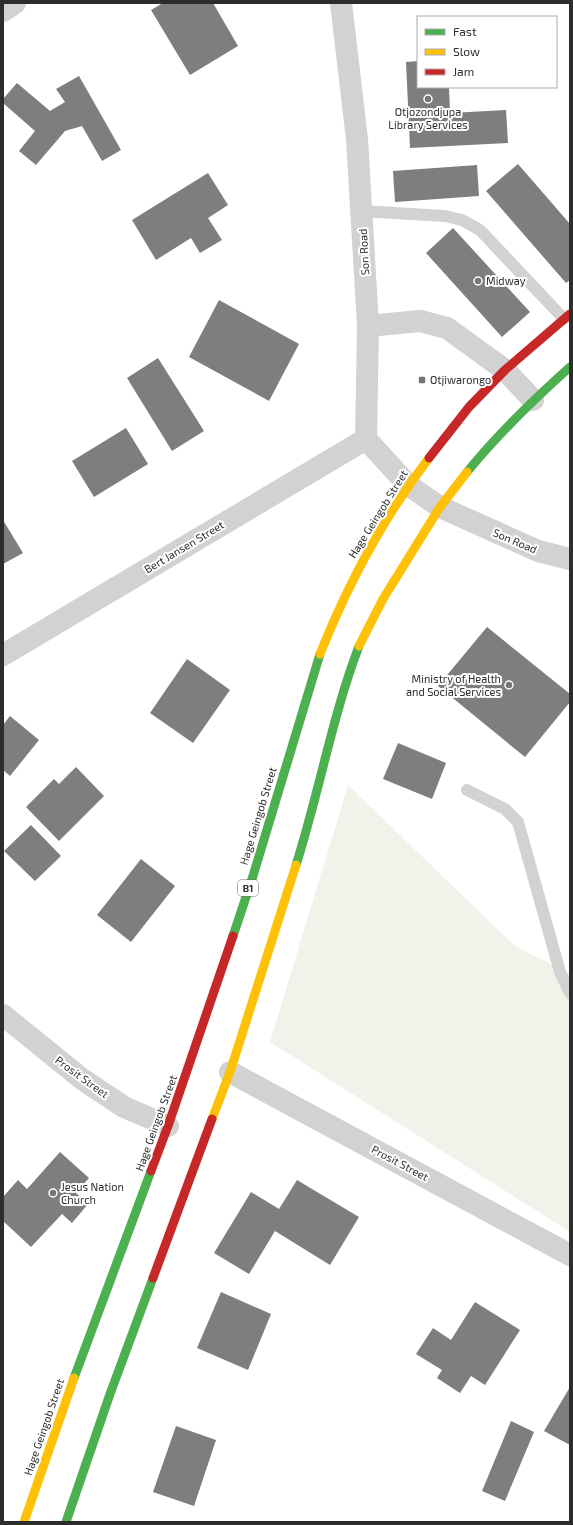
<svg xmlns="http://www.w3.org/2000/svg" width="573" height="1525" font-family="'Exo 2',sans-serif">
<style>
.green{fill:#f1f3eb}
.building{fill:#7e7e7e}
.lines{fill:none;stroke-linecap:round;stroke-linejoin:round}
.lane{stroke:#d2d2d2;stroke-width:12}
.street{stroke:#d2d2d2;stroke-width:22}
.fast{stroke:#4caf50;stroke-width:9}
.slow{stroke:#ffc107;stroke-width:9}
.jam{stroke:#c62828;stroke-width:9}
.poi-dot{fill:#767676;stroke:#fff;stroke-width:1.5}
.labels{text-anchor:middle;stroke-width:4;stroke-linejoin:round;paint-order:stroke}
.shield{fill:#fff;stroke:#6c6c6c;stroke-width:1}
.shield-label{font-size:10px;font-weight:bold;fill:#2d2d2d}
.poi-label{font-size:11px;fill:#2d2d2d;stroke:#fff;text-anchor:start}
.street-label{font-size:11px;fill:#2d2d2d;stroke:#fff}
</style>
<rect width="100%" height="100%" fill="#fff"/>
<polygon class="green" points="348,785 515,946 570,974 570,1232 270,1042"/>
<g class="building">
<polygon points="163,3 213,3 238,46 190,75 151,10"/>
<polygon points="418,61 418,87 449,87 450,113 506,110 508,143 410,148 406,62"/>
<polygon points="79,76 121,150 102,161 82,126 65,131 36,165 19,151 35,131 3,103 3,99 17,83 50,111 65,102 56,89"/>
<polygon points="518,164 570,224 570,280 566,283 486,191"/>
<polygon points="477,165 479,196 395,202 393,171"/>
<polygon points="208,173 228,205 208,218 222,240 200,253 191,238 156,260 132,220"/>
<polygon points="453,228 530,312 502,337 426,253"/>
<polygon points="219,300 299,344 269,401 189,357"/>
<polygon points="158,358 204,431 172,451 127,378"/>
<polygon points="126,428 148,464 94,497 72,461"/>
<polygon points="3,520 23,553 3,564"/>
<polygon points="487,627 570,694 570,702 525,757 438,686"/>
<polygon points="187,659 230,690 193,743 150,713"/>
<polygon points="10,716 39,740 10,776 3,770 3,725"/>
<polygon points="398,743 446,763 432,799 383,779"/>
<polygon points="76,767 104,796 59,841 26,807 54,779 59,784"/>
<polygon points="31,825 61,856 35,881 4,851"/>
<polygon points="141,859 175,886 131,942 97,915"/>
<polygon points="60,1152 89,1178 76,1193 88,1204 72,1223 62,1214 31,1247 3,1221 3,1197 18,1180 27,1189"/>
<polygon points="297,1180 359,1217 330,1265 275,1231 249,1274 214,1253 251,1192 279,1209"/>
<polygon points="221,1292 271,1314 248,1370 197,1348"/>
<polygon points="475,1302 520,1330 485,1385 471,1376 460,1393 437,1378 442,1370 416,1354 433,1328 451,1340"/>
<polygon points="570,1387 570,1445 544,1431"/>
<polygon points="511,1421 534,1432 505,1501 482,1491"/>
<polygon points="176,1426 216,1440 194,1506 153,1492"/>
</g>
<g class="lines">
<g class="lane">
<polyline points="361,211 445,216 462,220 480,230 564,319"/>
<polyline points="467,790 505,809 518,822 560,972 570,993"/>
</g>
<g class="street">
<polyline points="341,3 357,139 368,326 366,439 408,485 440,507 538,551 570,559"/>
<polyline points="3,11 15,3"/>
<polyline points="368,326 420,321 447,328 505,370 533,400"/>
<polyline points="3,655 366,439"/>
<polyline points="3,1015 82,1079 124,1107 168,1126"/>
<polyline points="230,1072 570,1255"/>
</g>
<g class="fast">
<path d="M467,472C498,434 533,400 570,367"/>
<path d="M296,865C319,793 332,717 359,646"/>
<polyline points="233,936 253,876 320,654"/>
<polyline points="74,1378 151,1171"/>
<polyline points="66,1522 110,1394 153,1278"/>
</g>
<g class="slow">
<polyline points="359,646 383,599 440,507 467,472"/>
<path d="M320,654C348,584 383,518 429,458"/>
<polyline points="212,1119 230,1072 296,865"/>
<polyline points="24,1522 74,1378"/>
</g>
<g class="jam">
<polyline points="429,458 469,407 505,370 570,314"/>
<polyline points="151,1171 168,1126 233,936"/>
<polyline points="153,1278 212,1119"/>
</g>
</g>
<g class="poi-dot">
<circle cx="428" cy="99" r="4"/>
<circle cx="478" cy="281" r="4"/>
<rect x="418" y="376" width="8" height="8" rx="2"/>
<circle cx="509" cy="685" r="4"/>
<circle cx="53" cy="1193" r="4"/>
</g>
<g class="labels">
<rect class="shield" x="238" y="880" width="20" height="16" rx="3"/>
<g class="shield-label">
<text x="248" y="892">B1</text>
</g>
<g class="poi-label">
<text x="428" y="116" text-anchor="middle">Otjozondjupa<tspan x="428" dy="13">Library Services</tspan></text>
<text x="486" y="285">Midway</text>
<text x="430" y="384">Otjiwarongo</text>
<text x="501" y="683" text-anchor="end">Ministry of Health<tspan x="501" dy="13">and Social Services</tspan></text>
<text x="61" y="1191">Jesus Nation<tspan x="61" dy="13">Church</tspan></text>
</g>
<g class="street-label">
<text transform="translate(364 252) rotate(-93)" y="4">Son Road</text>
<text transform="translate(378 514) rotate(-58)" y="4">Hage Geingob Street</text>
<text transform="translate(515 541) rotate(23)" y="4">Son Road</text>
<text transform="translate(184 547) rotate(-31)" y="4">Bert Jansen Street</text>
<text transform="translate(258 816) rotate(-73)" y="4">Hage Geingob Street</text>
<text transform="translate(82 1077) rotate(36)" y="4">Prosit Street</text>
<text transform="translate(156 1123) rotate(-70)" y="4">Hage Geingob Street</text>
<text transform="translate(400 1163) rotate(28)" y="4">Prosit Street</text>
<text transform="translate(44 1427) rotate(-71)" y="4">Hage Geingob Street</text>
</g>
</g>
<rect width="573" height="1525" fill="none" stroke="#2d2d2d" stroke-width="8"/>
<rect x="417" y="16" width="140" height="72" fill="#ffffff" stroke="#ababab"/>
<rect x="425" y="29" width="20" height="6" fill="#4caf50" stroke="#ababab"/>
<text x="453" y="36" font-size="12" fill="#2d2d2d">Fast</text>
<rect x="425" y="49" width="20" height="6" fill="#ffc107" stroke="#ababab"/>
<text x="453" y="56" font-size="12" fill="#2d2d2d">Slow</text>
<rect x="425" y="69" width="20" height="6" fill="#c62828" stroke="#ababab"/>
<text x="453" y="76" font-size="12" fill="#2d2d2d">Jam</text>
</svg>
